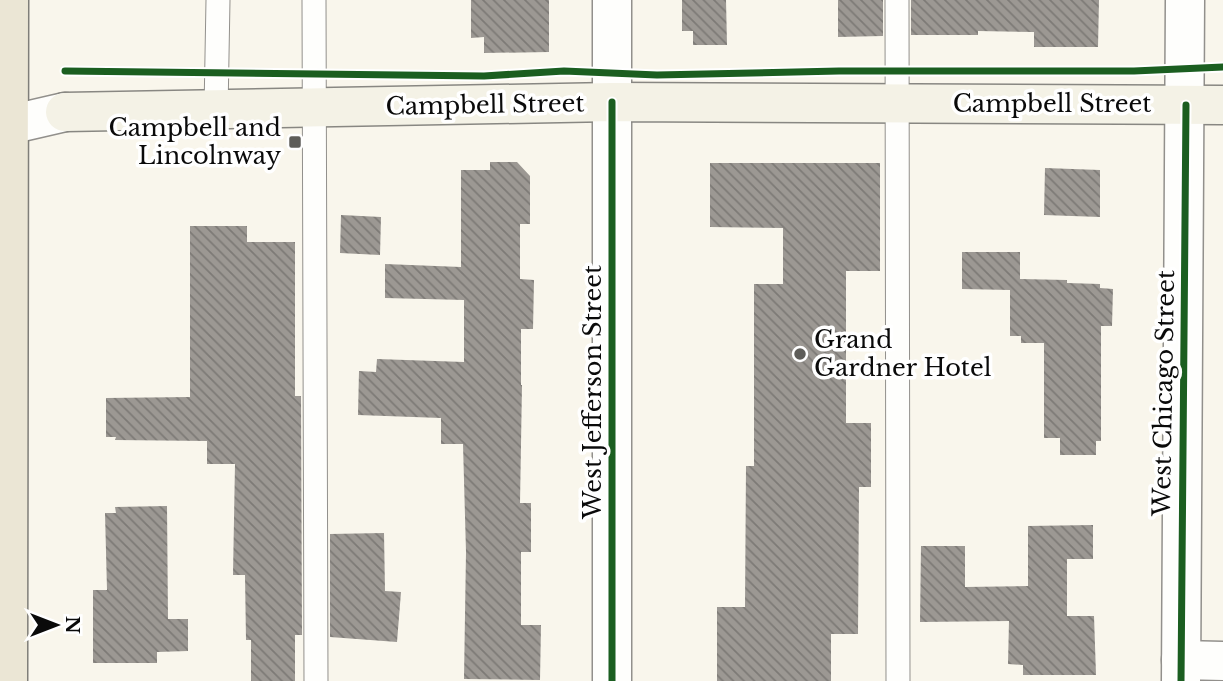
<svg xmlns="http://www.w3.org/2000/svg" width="1223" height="681" font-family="'Libre Baskerville',serif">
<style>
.building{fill:url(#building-back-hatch)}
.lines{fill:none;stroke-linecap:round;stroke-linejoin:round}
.service-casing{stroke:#92908c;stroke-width:25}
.minor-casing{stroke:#92908c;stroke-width:41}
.tertiary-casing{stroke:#92908c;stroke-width:41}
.secondary-casing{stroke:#888782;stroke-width:41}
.primary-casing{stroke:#7f7e79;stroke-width:41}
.service{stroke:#fefefc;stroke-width:23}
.minor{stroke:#fefefc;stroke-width:38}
.tertiary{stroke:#fefefc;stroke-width:38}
.secondary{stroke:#f4f2e6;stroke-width:38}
.primary{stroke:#ebe6d5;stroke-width:38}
.cycleway-casing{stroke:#fff;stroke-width:11}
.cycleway{stroke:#1b5e20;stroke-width:7}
.poi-dot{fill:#5e5d59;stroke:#fff;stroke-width:2.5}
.labels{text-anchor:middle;stroke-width:7;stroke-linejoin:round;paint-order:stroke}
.street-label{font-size:24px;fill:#0a0a0a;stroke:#fff}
.poi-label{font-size:24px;fill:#0a0a0a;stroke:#fff;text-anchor:end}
</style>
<defs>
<pattern id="building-back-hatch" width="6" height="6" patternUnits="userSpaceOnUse" patternTransform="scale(1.75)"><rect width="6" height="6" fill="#9c9893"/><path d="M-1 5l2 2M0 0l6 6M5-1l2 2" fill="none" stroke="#7d7a76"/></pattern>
</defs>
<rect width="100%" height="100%" fill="#f9f6ec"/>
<g class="building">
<polygon points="471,0 549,0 549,52 484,53 484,37 471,38"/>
<polygon points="682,0 726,0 727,45 693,45 693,31 682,31"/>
<polygon points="838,0 883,0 883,36 838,37"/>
<polygon points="911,0 1099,0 1098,47 1034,47 1034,32 978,31 978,35 911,35"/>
<polygon points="490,162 517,162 530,176 530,224 520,224 520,279 534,280 533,329 521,329 521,385 522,385 520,503 531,503 531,552 521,552 521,625 541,625 540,680 464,679 466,552 463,444 441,444 441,418 358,415 359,371 376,372 377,359 464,362 464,300 385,298 385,264 461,267 461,170 490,170"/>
<polygon points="710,163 880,163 880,271 846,271 846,423 871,423 871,487 859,487 858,634 831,634 831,681 717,681 717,607 745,607 746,466 754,466 754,284 783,284 783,228 710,227"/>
<polygon points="1045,168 1100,170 1100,217 1044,215"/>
<polygon points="341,215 381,217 380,255 340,253"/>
<polygon points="190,226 247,226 247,242 295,242 295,396 301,396 302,635 295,635 295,681 251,681 251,640 246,640 245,575 233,575 235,464 207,464 207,441 115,440 116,437 106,437 106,398 190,397"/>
<polygon points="962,252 1020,252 1020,279 1067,280 1067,283 1100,284 1100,288 1113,289 1112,326 1101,326 1101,441 1096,441 1096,455 1060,455 1060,438 1044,438 1044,343 1021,343 1021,336 1010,336 1010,290 962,289"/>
<polygon points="167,506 168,619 188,619 188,651 157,652 157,663 93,663 93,590 107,590 105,513 116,513 115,507"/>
<polygon points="1093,525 1093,559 1067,559 1067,616 1094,616 1096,675 1023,675 1023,665 1008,664 1009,621 920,622 921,546 965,546 965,587 1028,586 1028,526"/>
<polygon points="384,533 385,591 401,592 397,642 330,637 330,534"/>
</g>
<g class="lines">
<defs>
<g id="service">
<polyline points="314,0 316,681"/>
<polyline points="897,0 898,681"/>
<polyline points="216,111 218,0"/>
</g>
<g id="minor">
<polyline points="612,0 612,681"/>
<polyline points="1181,660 1223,661"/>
<polyline points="1181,681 1185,0"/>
</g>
<polyline id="tertiary" points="0,127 65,112"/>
<polyline id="secondary" points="65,112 612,102 1223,105"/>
<polyline id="primary" points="8,681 9,0"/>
</defs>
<use href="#service" class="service-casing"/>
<use href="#minor" class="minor-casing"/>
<use href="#tertiary" class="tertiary-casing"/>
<use href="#secondary" class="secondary-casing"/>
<use href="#primary" class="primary-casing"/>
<use href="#service" class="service"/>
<use href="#minor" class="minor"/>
<use href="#tertiary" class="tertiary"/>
<use href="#secondary" class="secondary"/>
<use href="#primary" class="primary"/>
<defs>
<g id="cycleway">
<polyline points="65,71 484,76 564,71 657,75 839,71 1134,71 1223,67"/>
<polyline points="612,102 612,681"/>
<polyline points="1181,681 1186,105"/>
</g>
</defs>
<use href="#cycleway" class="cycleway-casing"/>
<use href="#cycleway" class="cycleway"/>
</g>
<g class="poi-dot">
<rect x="288" y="135" width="14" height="14" rx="3.5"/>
<circle cx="800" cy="354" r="7"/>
</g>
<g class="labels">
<g class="street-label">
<text x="1052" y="112">Campbell Street</text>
<text transform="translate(485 105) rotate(-1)" y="8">Campbell Street</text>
<text transform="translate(593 392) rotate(-90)" y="8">West Jefferson Street</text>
<text transform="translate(1164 393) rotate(-89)" y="8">West Chicago Street</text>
</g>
<g class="poi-label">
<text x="281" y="136">Campbell and<tspan x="281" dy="28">Lincolnway</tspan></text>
<text x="814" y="348" text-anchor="start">Grand<tspan x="814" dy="28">Gardner Hotel</tspan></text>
</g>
</g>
<g transform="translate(56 625) rotate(90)" stroke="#ffffff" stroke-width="5" paint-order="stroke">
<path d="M0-5L12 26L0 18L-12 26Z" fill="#0a0a0a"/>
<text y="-10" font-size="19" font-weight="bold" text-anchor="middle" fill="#0a0a0a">N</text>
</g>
</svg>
